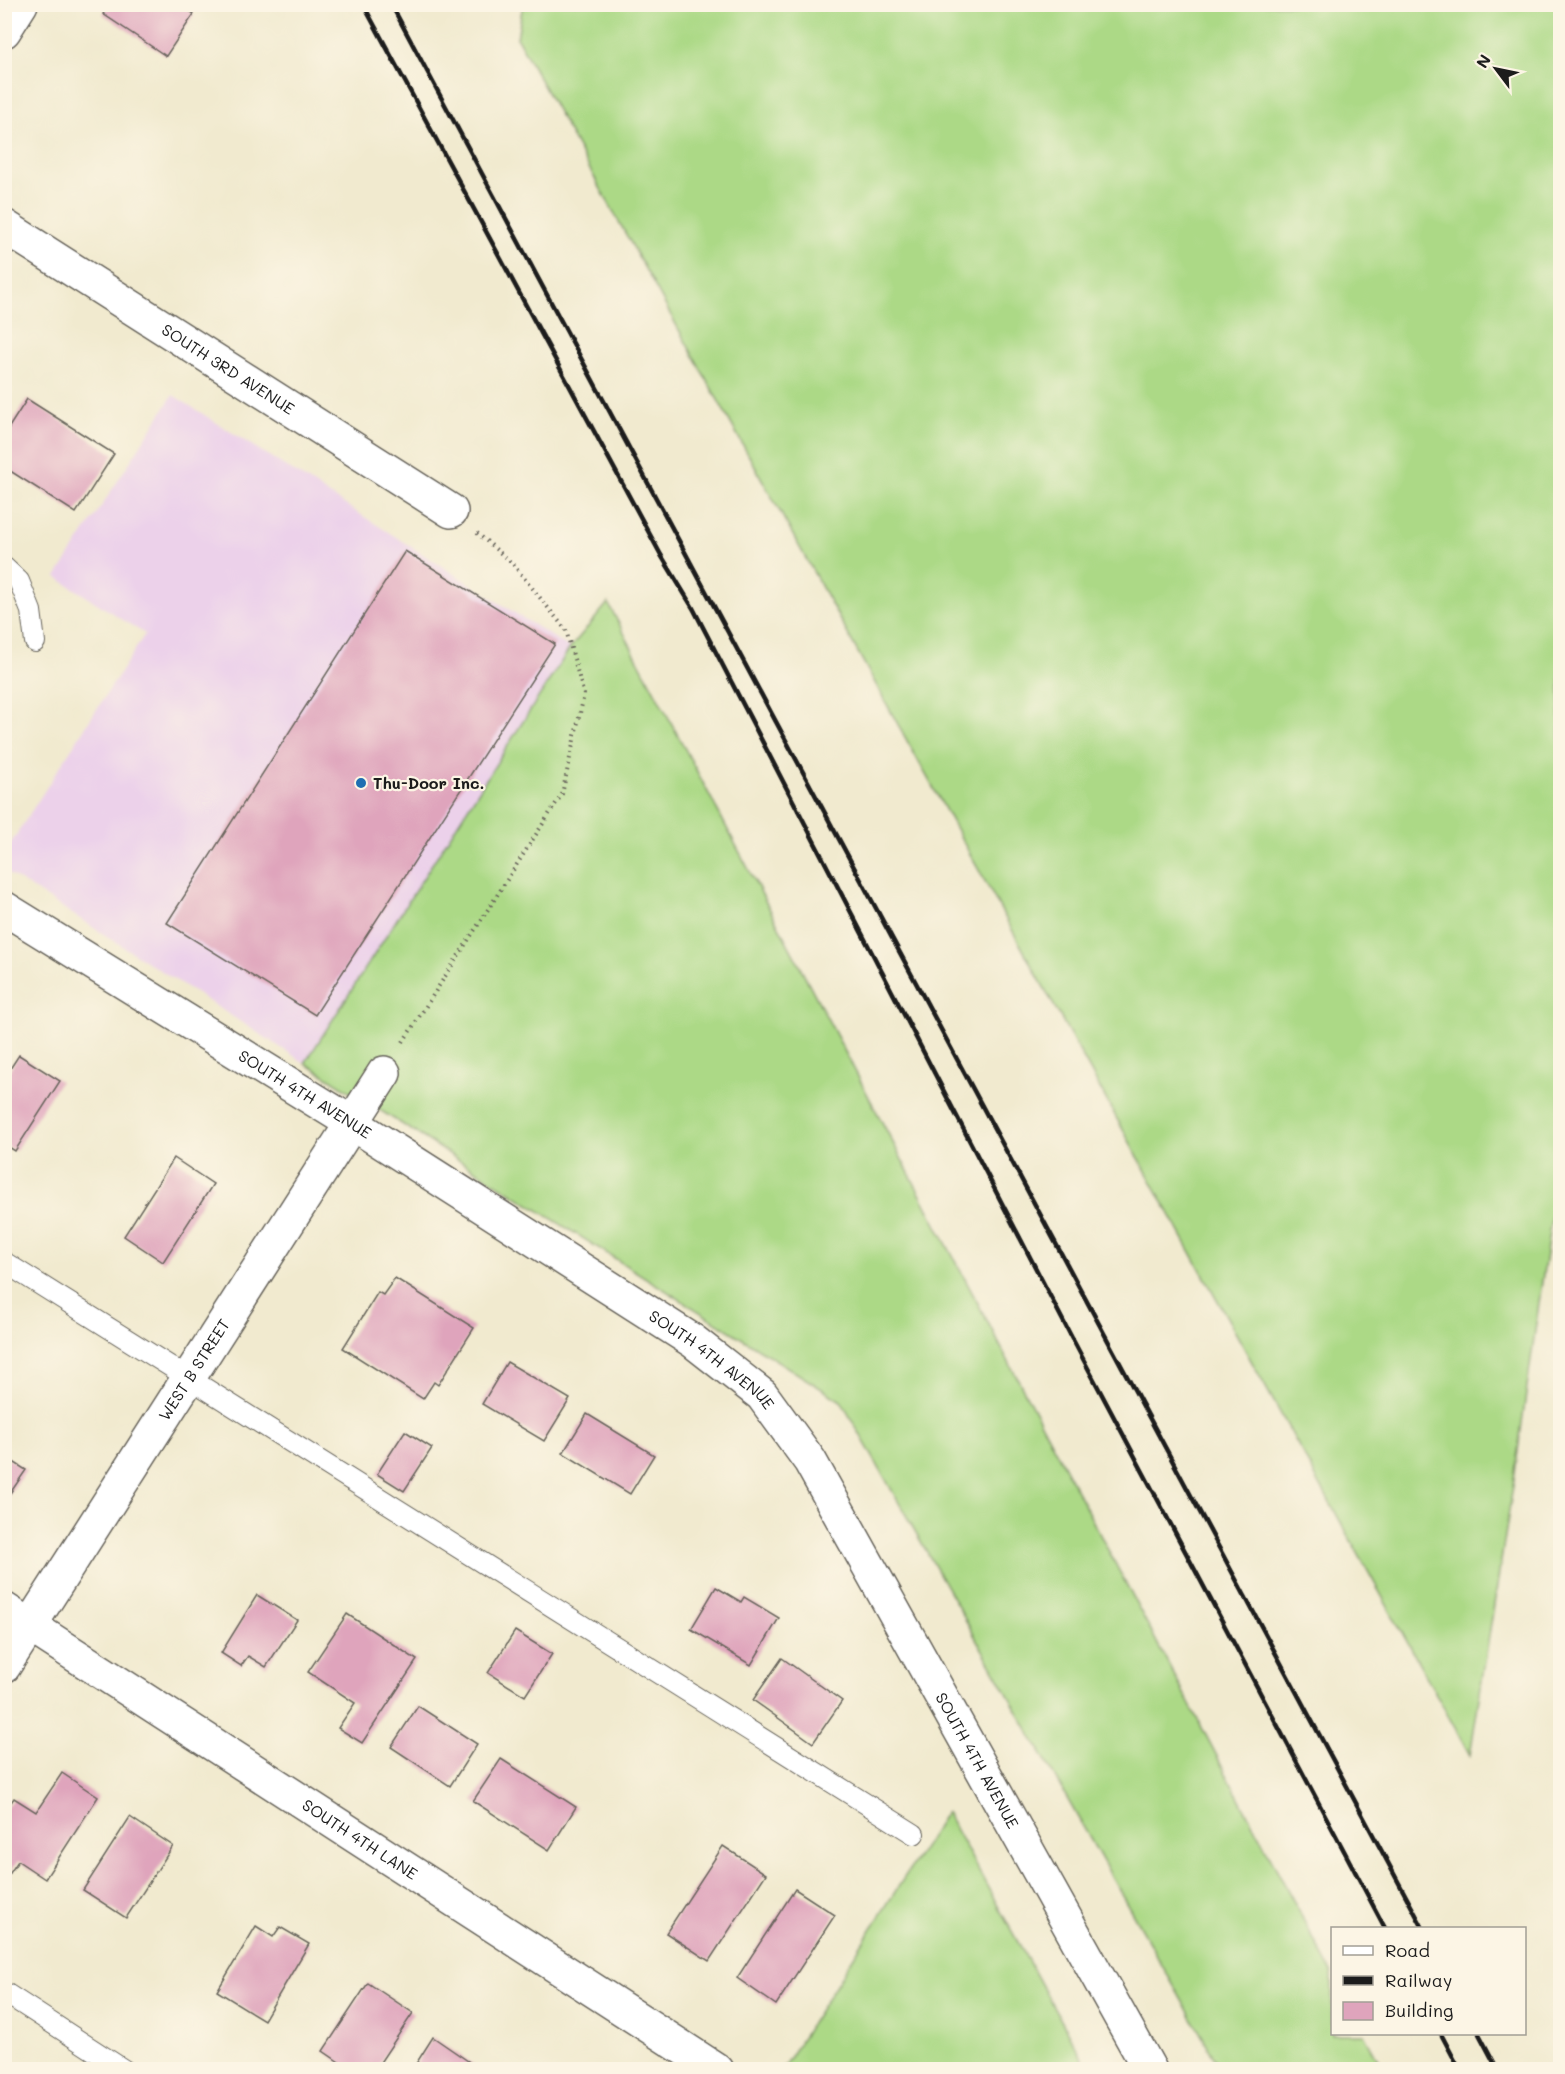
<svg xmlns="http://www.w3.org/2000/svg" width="1565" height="2074" font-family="Mali,sans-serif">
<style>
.built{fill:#ecd1ea}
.grass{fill:#acd986;stroke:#647a51;stroke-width:1.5}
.building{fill:#dfa4bc}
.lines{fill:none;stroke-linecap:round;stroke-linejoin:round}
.lane-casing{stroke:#67645b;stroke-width:22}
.street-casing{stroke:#67645b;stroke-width:36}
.secondary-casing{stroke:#67645b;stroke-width:36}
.path{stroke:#67645b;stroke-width:4;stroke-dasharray:1.5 4.5;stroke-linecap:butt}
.lane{stroke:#fff;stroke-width:20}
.street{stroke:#fff;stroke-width:33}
.secondary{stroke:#fff;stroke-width:33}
.rail{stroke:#1c1c1c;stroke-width:4.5}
.poi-dot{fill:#1f6fb2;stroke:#fcf5e5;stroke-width:2}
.labels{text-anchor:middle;stroke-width:4.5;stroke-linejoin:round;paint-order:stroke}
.street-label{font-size:16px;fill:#1c1c1c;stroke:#fcf5e5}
.poi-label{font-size:16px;font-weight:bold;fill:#1c1c1c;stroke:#fcf5e5;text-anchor:start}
</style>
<rect width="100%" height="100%" fill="#fcf5e5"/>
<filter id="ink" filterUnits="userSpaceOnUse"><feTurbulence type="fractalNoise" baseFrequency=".0167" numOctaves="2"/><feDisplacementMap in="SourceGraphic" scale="12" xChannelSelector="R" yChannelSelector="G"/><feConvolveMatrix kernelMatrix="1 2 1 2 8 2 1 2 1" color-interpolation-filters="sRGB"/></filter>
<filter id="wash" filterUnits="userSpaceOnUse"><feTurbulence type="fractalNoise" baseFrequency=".008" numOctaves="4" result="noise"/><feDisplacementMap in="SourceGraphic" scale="24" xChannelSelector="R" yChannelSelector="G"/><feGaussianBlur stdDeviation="1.35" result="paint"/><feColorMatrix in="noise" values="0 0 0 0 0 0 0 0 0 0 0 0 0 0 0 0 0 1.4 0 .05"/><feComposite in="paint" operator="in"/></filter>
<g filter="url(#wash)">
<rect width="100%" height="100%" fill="#f1eacf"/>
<polygon class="built" points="173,395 570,648 305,1063 5,871 4,854 145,634 56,577"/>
<g class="grass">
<polygon points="523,4 1560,5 1560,1155 1513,1486 1470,1755 517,38"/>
<polygon points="608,603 1332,1974 1332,2034 1364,2034 1383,2069 1221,2069 841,1401 305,1063 570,648"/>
<polygon points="946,1812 1088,2069 782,2069"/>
</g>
<g id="blocks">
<g class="building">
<polygon points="109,4 179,4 194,14 166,56 103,14"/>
<polygon points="27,399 114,454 76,513 4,467 4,435"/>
<polygon points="405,551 555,644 315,1015 167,923"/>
<polygon points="19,1055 60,1081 15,1151 4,1144 4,1078"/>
<polygon points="174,1158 213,1184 163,1262 124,1236"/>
<polygon points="395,1278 474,1328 438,1385 434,1382 423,1399 343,1348 378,1292 383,1295"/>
<polygon points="507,1362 570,1399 544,1441 482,1404"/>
<polygon points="587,1414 654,1455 630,1494 563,1453"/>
<polygon points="405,1431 432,1448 404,1491 377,1474"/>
<polygon points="4,1456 26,1470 4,1502"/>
<polygon points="716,1587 741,1602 744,1597 779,1618 751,1665 691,1629"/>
<polygon points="257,1595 297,1620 266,1667 248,1656 241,1666 221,1653"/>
<polygon points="347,1614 417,1660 362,1743 338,1728 355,1703 308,1672"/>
<polygon points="515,1631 552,1654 525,1696 488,1673"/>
<polygon points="782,1658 842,1701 813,1743 753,1700"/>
<polygon points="418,1706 477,1744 450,1786 391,1747"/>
<polygon points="501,1759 576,1807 549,1850 473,1801"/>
<polygon points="62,1773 98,1797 45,1879 18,1861 4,1882 4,1812 14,1798 36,1812"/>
<polygon points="130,1817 173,1846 126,1918 83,1890"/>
<polygon points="723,1846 766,1874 709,1961 666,1933"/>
<polygon points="795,1889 835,1915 776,2005 737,1978"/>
<polygon points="256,1926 273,1937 280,1927 309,1944 264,2020 217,1991"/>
<polygon points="368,1983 413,2013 375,2070 351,2070 323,2051"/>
<polygon points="433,2037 481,2070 412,2070"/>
</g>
</g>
</g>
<g filter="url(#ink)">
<use href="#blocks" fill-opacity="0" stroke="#67645b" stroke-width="1.5"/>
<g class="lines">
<defs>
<g id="lane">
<polyline points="4,567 19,581 31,611 35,642"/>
<polyline points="4,1262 914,1834"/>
<polyline points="4,1992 124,2070"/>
</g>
<g id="street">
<path id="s1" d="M4,226L451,511"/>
<path id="s2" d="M4,1609L717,2070"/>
<path id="s3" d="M4,1666L384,1073"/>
</g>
<g id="secondary">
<polyline points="4,31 21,4"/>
<path id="s4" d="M4,908L352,1123L693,1341L762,1395L810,1461L1150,2070"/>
</g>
</defs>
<use href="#lane" class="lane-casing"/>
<use href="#street" class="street-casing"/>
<use href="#secondary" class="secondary-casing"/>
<polyline class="path" points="403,1042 562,794 584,695 566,630 512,563 477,533"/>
<use href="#lane" class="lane"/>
<use href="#street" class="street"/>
<use href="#secondary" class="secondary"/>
<g class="rail">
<polyline points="363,4 661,555 693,608 1073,1340 1385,1928"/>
<polyline points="391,4 1423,1928"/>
<polyline points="1441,2034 1460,2070"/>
<polyline points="1479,2034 1498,2070"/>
</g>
</g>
</g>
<circle class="poi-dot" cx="361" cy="783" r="6"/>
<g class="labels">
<g class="street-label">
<text dy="6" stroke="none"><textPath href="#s1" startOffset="266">SOUTH 3RD AVENUE</textPath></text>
<text dy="6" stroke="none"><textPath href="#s4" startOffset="354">SOUTH 4TH AVENUE</textPath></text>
<text dy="6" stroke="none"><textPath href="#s4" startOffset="840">SOUTH 4TH AVENUE</textPath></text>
<text dy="6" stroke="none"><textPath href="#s3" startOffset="352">WEST B STREET</textPath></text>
<text dy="6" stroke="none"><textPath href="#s4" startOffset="1326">SOUTH 4TH AVENUE</textPath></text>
<text dy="6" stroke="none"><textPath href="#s2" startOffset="424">SOUTH 4TH LANE</textPath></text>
</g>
<g class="poi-label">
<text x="373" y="789">Thu-Door Inc.</text>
</g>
</g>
<rect width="1565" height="2074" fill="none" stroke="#fcf5e5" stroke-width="24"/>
<rect x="1331" y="1927" width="195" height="108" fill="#fcf5e5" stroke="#a29e95" stroke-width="1.5"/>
<rect x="1343" y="1946" width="30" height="9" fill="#ffffff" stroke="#a29e95" stroke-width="1.5"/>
<text x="1385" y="1957" font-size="18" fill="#1c1c1c">Road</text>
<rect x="1343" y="1976" width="30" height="9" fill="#1c1c1c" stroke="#a29e95" stroke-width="1.5"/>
<text x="1385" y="1987" font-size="18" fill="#1c1c1c">Railway</text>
<rect x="1343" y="2002" width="30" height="18" fill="#dfa4bc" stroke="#a29e95" stroke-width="1.5"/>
<text x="1385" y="2017" font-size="18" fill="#1c1c1c">Building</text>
<g transform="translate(1496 69) rotate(302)" stroke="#fcf5e5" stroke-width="4.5" paint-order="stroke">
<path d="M0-4.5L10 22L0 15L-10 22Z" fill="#1c1c1c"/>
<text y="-9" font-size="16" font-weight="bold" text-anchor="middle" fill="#1c1c1c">N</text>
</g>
</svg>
